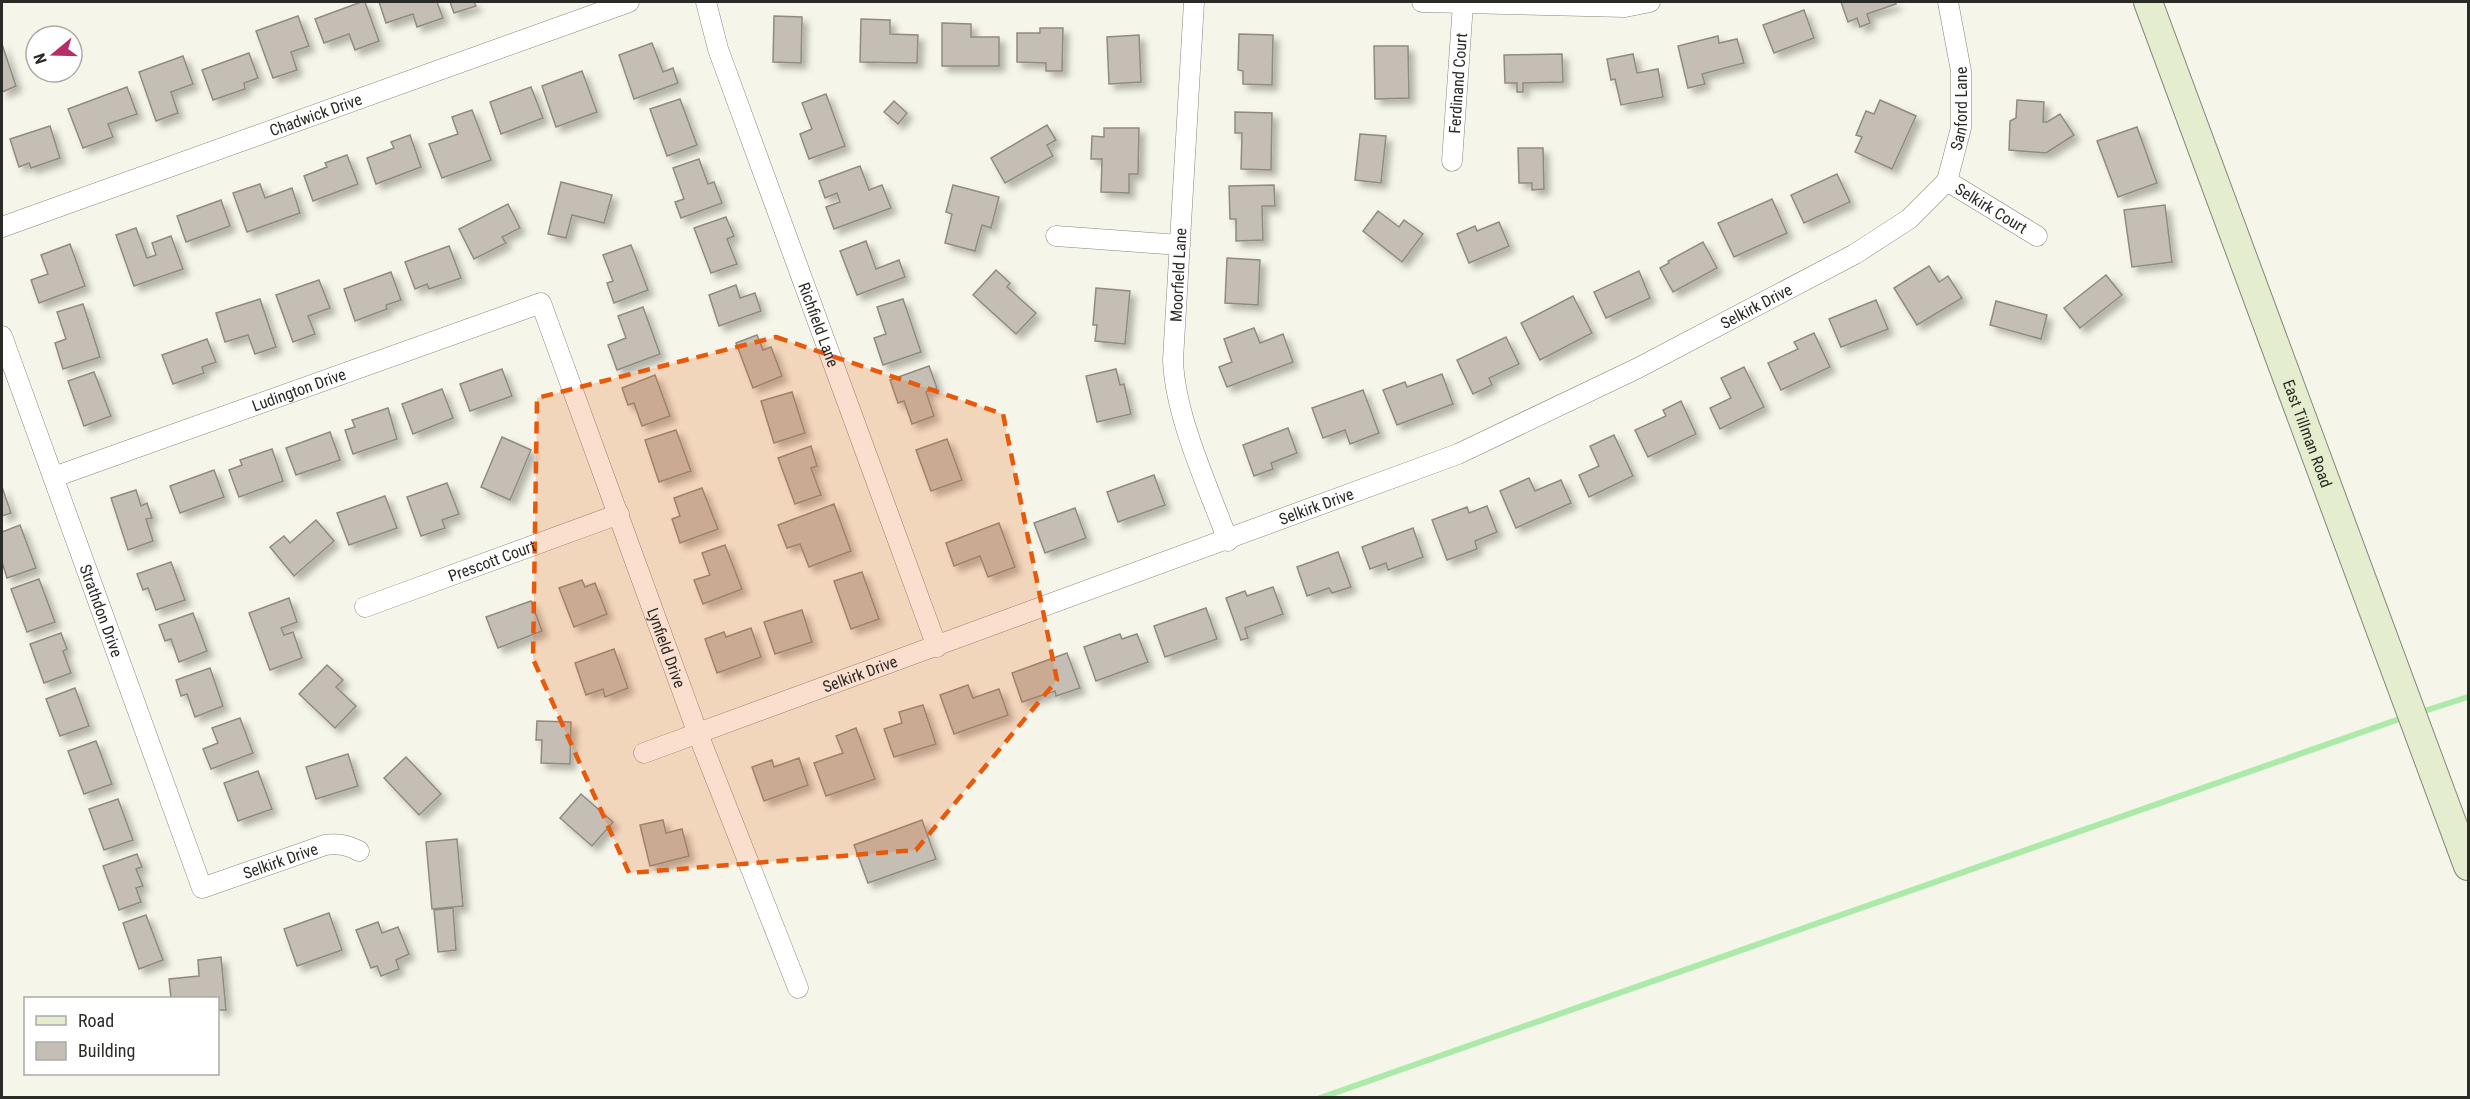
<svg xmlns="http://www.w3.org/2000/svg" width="2470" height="1099" font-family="'Roboto Condensed',sans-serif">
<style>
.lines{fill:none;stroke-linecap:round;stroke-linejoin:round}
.stream{stroke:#aceaaa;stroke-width:6}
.building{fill:#c4beb4;stroke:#908b82;stroke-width:1.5;filter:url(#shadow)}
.street-casing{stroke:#87867c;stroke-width:21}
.secondary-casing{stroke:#87867c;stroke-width:30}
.street{stroke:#fff;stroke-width:20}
.secondary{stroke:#e4edcd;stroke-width:28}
.marked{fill:#e8590c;fill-opacity:0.2;stroke:#e8590c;stroke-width:4.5;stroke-dasharray:12 8;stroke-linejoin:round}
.labels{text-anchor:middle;stroke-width:4.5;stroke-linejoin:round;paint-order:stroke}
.street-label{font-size:16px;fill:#2a2a26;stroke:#fff}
</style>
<defs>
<filter id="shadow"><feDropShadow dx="5.5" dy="5.5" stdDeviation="3" flood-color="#0004"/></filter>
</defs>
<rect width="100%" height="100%" fill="#f6f5e9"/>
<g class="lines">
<g class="stream">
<polyline points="2418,713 2468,697"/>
<polyline points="1320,1098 2405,717"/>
</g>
</g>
<g class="building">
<polygon points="361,2 365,2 379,41 355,50 349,34 324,43 315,19"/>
<polygon points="379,2 437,2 443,18 417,27 413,14 386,23"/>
<polygon points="450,2 474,2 476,6 454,13"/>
<polygon points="1841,2 1895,2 1896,4 1867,14 1870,23 1860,27 1857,18 1848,22"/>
<polygon points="1804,10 1814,38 1774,53 1763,25"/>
<polygon points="298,16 309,46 291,52 297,70 273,78 256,31"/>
<polygon points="774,16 802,17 801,63 773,62"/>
<polygon points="861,19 890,20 890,34 918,35 917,63 860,62"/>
<polygon points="942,23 971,24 971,37 999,37 999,66 942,66"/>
<polygon points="1040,28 1063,28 1062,71 1046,71 1046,63 1017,62 1017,33 1040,33"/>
<polygon points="1239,34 1273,35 1272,85 1243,84 1243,71 1238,70"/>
<polygon points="1139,35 1141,82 1109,84 1107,37"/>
<polygon points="1718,36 1719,43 1737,39 1744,63 1702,74 1705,84 1688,88 1678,46"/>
<polygon points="652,43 663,72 673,68 678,83 634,99 619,55"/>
<polygon points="2,44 16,86 2,92"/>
<polygon points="1374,46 1408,46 1409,98 1375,99"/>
<polygon points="249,53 258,78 244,83 245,89 213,100 202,70"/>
<polygon points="1562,54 1563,82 1523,83 1523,92 1517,92 1517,83 1505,83 1504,55"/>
<polygon points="1633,54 1637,73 1658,69 1663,97 1621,105 1615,79 1611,80 1607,59"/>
<polygon points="183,56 193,84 171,92 178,113 156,121 139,72"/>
<polygon points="582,71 597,112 556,127 542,86"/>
<polygon points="127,87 137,114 108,124 113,137 83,148 68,109"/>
<polygon points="531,87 543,118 501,134 490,102"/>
<polygon points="826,94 845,146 809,159 800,134 812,129 802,103"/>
<polygon points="680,99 697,145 667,156 650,109"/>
<polygon points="1880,100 1916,116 1892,169 1855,152 1862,137 1856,135 1866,111 1874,114"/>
<polygon points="2017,100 2044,102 2043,122 2047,122 2060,114 2074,135 2046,153 2009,150 2010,121 2016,118"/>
<polygon points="894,101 907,113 898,124 884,112"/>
<polygon points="472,110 491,160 442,178 429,144 458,134 452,117"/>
<polygon points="1235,112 1272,113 1271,170 1241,169 1242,133 1235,133"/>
<polygon points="1047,125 1056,140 1047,145 1053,156 1005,183 991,158"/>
<polygon points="50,126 60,158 31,168 29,163 19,167 10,139"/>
<polygon points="2137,127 2157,183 2118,197 2097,141"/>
<polygon points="1104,128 1139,128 1138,174 1129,174 1129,193 1101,192 1102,159 1091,159 1092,136 1104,137"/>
<polygon points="1360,134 1386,136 1381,183 1355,180"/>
<polygon points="410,135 421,167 376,184 367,158 394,148 391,142"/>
<polygon points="1518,148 1543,148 1544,189 1532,190 1532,183 1519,183"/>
<polygon points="347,155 358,184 313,201 304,176 327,167 325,163"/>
<polygon points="699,159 708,184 714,182 722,203 681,218 675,202 684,199 673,168"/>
<polygon points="860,166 869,190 882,185 891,208 834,229 826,207 840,202 837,193 825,198 819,181"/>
<polygon points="1837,174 1850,202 1804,223 1791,195"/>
<polygon points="561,182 612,195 604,223 572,215 566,238 548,234"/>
<polygon points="260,184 265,198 292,188 300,213 247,232 233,193"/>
<polygon points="953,185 999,197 991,228 982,225 975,251 945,243 952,214 946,212"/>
<polygon points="1274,185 1275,206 1262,206 1263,240 1236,241 1236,219 1230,219 1229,186"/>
<polygon points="1772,199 1787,233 1734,257 1718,223"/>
<polygon points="221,200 230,226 186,242 177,216"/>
<polygon points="508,204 520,228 502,237 506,243 474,259 459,229"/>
<polygon points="2165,205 2172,262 2132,267 2124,210"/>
<polygon points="1378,211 1399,227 1404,220 1423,234 1402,262 1363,231"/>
<polygon points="726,217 734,236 727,239 737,264 711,273 694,228"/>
<polygon points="1499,222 1509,246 1469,263 1457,234 1475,226 1477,231"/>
<polygon points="136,228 147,258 156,255 152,243 171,236 183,269 134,286 116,235"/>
<polygon points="866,241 876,269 899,260 905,277 857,295 840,251"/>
<polygon points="1703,242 1717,268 1673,292 1660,268 1669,263 1668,261"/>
<polygon points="70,244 85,286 39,303 31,280 48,274 41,255"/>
<polygon points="631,245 648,290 614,303 607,283 613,281 603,255"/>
<polygon points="449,246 461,278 429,289 427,284 415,289 405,262"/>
<polygon points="1227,258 1260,260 1258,305 1225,303"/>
<polygon points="1929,266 1939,282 1948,276 1962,298 1917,325 1894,288"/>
<polygon points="996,270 1010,283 1007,287 1036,313 1016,334 973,295"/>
<polygon points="1639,271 1650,298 1606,318 1594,292"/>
<polygon points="391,272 401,300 386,305 387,309 355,321 344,289"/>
<polygon points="2106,275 2122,295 2080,328 2064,308"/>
<polygon points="319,280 330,308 308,316 315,334 293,342 276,295"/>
<polygon points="736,285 740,298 755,293 761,311 719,326 709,295"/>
<polygon points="1096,288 1130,291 1125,344 1095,341 1097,325 1093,325"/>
<polygon points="1573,296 1592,333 1540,360 1521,323"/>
<polygon points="260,299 276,347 255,354 248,335 225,342 216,313"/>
<polygon points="903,299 921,352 883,365 874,338 886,334 877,307"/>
<polygon points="1876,300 1888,329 1841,347 1829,319"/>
<polygon points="1996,301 2047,315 2041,339 1990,325"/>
<polygon points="83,304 100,357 63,369 55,343 66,339 57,312"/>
<polygon points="643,307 660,354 617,370 608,345 626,338 618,316"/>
<polygon points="1254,328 1260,343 1283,334 1293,362 1227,387 1219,367 1232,362 1224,339"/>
<polygon points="1814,333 1830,367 1781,390 1768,363 1798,349 1794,342"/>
<polygon points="757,335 763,350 771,347 782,376 753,388 736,343"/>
<polygon points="1506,337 1519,364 1489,378 1492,385 1473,394 1457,360"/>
<polygon points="207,339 216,362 202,367 204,373 173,384 162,355"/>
<polygon points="929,366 937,388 926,392 934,416 912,424 904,401 898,403 890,380"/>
<polygon points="1744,367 1764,407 1720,429 1710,408 1731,398 1721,378"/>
<polygon points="502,369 512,396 470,411 460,384"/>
<polygon points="1116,369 1120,385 1124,384 1131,414 1097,422 1086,376"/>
<polygon points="94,372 111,416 84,426 68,381"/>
<polygon points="1442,374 1453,404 1397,425 1383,390 1405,382 1407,387"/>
<polygon points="655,375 670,416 642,426 634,403 628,405 622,388"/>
<polygon points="442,389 453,418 413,434 402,404"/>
<polygon points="1363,390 1379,433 1350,444 1345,430 1323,438 1312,408"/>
<polygon points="792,392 805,433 774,443 761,401"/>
<polygon points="1681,401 1696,434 1648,457 1635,430 1666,416 1663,410"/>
<polygon points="388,408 397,439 353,454 345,430 355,427 352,420"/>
<polygon points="1288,428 1297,453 1271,463 1273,469 1254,476 1243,445"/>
<polygon points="676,430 691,471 659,482 645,440"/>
<polygon points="330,432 340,460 296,475 286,448"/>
<polygon points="1614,435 1633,476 1589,497 1579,475 1599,466 1590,446"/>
<polygon points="502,437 531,450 510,500 481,487"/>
<polygon points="947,439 962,480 931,491 916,450"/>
<polygon points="811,446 817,466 811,468 821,495 795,504 778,458"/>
<polygon points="272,449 283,481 239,497 229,470 242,465 240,460"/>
<polygon points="214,470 224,497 180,513 170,486"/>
<polygon points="1154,475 1165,505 1118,522 1107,492"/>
<polygon points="1529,478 1535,491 1561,480 1571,503 1516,528 1500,491"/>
<polygon points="447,483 459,514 442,520 445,528 421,536 407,497"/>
<polygon points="2,487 11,513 2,516"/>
<polygon points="702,488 718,529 680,543 672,519 680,516 674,498"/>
<polygon points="136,490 141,506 147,503 152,518 146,519 153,541 128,550 111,498"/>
<polygon points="385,496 397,528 349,545 337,513"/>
<polygon points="834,504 851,551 809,567 800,544 787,548 778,525"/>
<polygon points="1487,506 1497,532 1475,541 1477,549 1447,560 1432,520 1467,507 1469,513"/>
<polygon points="1075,508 1086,538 1045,553 1034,523"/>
<polygon points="316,520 334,541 294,576 270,547 284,536 290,543"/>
<polygon points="999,523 1015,567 988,577 980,556 954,566 946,543"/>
<polygon points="20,525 36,568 7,578 2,562 2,532"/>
<polygon points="1413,528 1423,557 1388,570 1386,563 1370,569 1362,547"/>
<polygon points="725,545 742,589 703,604 694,580 710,575 702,553"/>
<polygon points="1338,552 1351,587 1332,593 1329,588 1307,596 1297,567"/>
<polygon points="171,562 185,600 156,610 148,588 143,590 137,574"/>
<polygon points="862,572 879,619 851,629 834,581"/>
<polygon points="39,579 55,622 27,632 11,589"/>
<polygon points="582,580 585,587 595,583 607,614 574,627 559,588"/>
<polygon points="1273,587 1283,614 1245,628 1248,638 1241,640 1226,598 1245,591 1247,596"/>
<polygon points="289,598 297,622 281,628 284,635 293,632 302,658 270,670 249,613"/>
<polygon points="531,601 542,631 498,648 486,617"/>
<polygon points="1206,608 1217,639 1165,657 1154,626"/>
<polygon points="802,610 812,642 775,654 764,622"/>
<polygon points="193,613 207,651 179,662 171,639 165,641 159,625"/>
<polygon points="751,628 761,657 717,673 705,639 724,632 726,637"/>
<polygon points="61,633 67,649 63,651 71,673 44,683 30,644"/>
<polygon points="1120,634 1122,639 1137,634 1148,662 1096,681 1084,647"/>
<polygon points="614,649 628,688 605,697 603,689 586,695 575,663"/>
<polygon points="1067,653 1080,688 1056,696 1055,691 1022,702 1012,673"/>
<polygon points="327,665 343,680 336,687 356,706 335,728 299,694"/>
<polygon points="210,668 223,706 195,717 187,694 181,696 176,680"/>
<polygon points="968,685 973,698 999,689 1008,715 954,734 940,695"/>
<polygon points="75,688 89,726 60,736 46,699"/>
<polygon points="923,705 936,744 894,757 884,729 902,723 899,712"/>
<polygon points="240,718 253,753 211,769 203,749 218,743 212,728"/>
<polygon points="537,721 571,722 570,764 541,763 542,740 536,740"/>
<polygon points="856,728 875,779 826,796 814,763 843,753 836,736"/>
<polygon points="96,741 112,784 84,794 68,751"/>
<polygon points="348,754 358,786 316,799 306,767"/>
<polygon points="406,757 441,794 419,815 384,778"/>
<polygon points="799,758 808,785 764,801 752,767 772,760 774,767"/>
<polygon points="258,771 272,809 238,821 224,783"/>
<polygon points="581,794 613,822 592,846 560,818"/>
<polygon points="118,799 133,840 104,850 89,809"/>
<polygon points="663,820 666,833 682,829 689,856 650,866 640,825"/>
<polygon points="922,820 936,859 868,883 854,845"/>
<polygon points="457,839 463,906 432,909 426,842"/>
<polygon points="137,854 142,867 136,869 143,886 136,888 141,902 119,910 103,866"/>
<polygon points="453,908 456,950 438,952 434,910"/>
<polygon points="329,913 342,950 297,966 284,929"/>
<polygon points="146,915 163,960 139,969 123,923"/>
<polygon points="378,922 382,933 398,927 409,954 396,960 399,969 381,976 377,966 371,968 356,930"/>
<polygon points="221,957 226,1010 218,1010 218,998 171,998 169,979 199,976 198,960"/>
</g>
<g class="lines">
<defs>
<g id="street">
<path id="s1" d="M706,2L718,49L937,647"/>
<path d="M1194,2L1173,360C1175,417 1208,486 1228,541"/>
<polyline points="1422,2 1625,7 1650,2"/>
<path id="s2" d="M1452,161L1463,4"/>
<path id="s3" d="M1947,181L1961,128V71L1948,2"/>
<path id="s4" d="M1947,181L2037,236"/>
<path id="s5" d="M2,227L629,2"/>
<polyline points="1056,236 1180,245"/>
<path id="s6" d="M2,336L202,888L325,845C338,843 347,845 359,851"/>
<path id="s7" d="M54,477L541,303L698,734L798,988"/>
<path id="s8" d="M365,607L619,514"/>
<path id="s9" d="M644,753L1458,454L1638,368L1855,254L1909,219L1947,181"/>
</g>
<g id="secondary">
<path id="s10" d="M2148,2L2468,866"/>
</g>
</defs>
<use href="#street" class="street-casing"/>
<use href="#secondary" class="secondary-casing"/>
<use href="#street" class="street"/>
<use href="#secondary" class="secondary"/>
</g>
<path class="marked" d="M776,337L1003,414L1057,680L916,850L629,873L533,659L537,398Z"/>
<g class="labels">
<g class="street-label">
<text dy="6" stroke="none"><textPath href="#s2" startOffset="78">Ferdinand Court</textPath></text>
<text dy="6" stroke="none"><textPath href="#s3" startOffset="74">Sanford Lane</textPath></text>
<text dy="6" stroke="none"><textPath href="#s5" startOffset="333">Chadwick Drive</textPath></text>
<text dy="6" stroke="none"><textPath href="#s4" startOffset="52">Selkirk Court</textPath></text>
<text transform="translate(1178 275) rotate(-87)" y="6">Moorfield Lane</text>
<text dy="6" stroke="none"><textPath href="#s9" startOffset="1200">Selkirk Drive</textPath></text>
<text dy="6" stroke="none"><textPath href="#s1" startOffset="342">Richfield Lane</textPath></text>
<text dy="6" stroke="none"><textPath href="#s7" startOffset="260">Ludington Drive</textPath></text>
<text dy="6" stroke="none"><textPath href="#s10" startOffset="460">East Tillman Road</textPath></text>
<text dy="6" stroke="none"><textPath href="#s9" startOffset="716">Selkirk Drive</textPath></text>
<text dy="6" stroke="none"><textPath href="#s8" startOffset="135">Prescott Court</textPath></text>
<text dy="6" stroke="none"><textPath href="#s6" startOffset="292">Strathdon Drive</textPath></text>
<text dy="6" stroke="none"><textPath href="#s7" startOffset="884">Lynfield Drive</textPath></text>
<text dy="6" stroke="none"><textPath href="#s9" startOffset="230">Selkirk Drive</textPath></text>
<text dy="6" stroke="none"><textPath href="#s6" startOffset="670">Selkirk Drive</textPath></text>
</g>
</g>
<rect width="2470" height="1099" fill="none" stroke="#2a2a26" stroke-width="6"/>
<rect x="24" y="997" width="195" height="78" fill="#ffffff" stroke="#aaaaa8" stroke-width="1.5"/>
<rect x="36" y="1016" width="30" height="9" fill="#e4edcd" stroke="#aaaaa8" stroke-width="1.5"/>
<text x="78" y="1027" font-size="18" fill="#2a2a26">Road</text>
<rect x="36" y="1042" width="30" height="18" fill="#c4beb4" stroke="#aaaaa8" stroke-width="1.5"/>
<text x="78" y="1057" font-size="18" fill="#2a2a26">Building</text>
<g transform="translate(54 54) rotate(251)"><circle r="28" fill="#ffffff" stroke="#aaaaa8" stroke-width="1.5"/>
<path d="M0-4.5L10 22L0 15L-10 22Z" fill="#b62b68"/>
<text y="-9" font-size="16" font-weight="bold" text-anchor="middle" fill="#2a2a26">N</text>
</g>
</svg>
